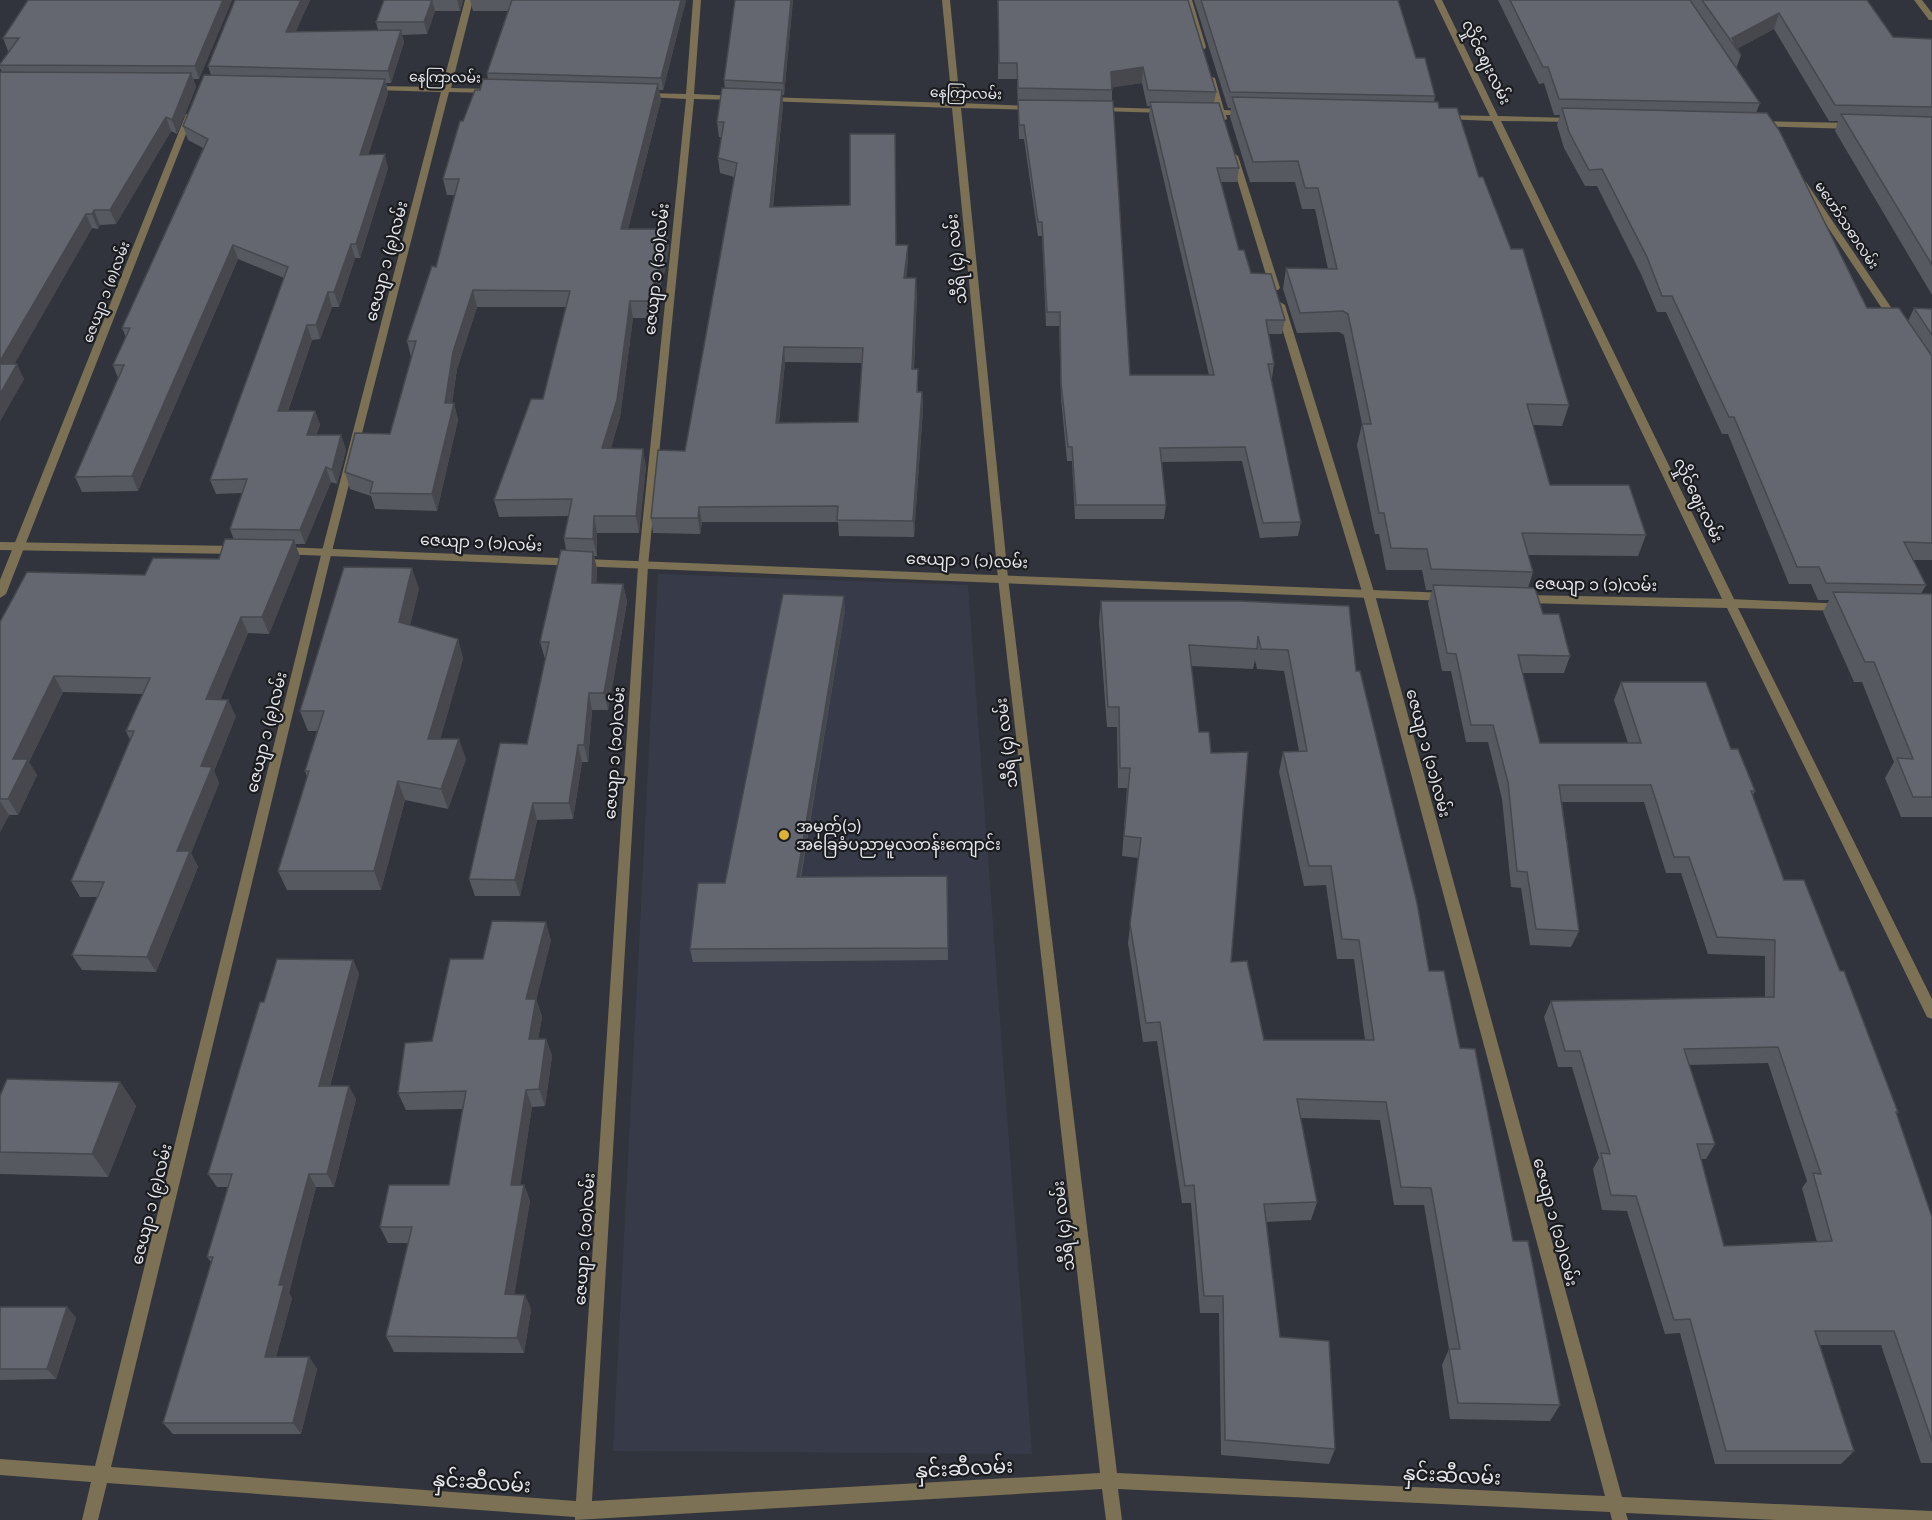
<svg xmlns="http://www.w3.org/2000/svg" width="1932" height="1520" font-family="'Public Sans','Noto Sans Myanmar',sans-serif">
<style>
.built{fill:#373b49}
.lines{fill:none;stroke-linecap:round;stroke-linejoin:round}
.minor{fill:#7c7155;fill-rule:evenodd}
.tertiary{fill:#7c7155;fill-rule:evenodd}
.wall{fill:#565960;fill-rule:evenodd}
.shaded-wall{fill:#46484e}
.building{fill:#646770;stroke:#46484e;stroke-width:1.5;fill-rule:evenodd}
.poi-dot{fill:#dbb233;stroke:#1a1c1f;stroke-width:2}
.labels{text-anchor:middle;stroke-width:4.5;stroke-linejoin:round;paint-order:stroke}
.far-street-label{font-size:14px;fill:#e5e7ec;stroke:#1a1c1f}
.street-label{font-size:16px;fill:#e5e7ec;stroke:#1a1c1f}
.poi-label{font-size:16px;fill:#e5e7ec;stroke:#1a1c1f;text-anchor:start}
.near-street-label{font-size:20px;fill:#e5e7ec;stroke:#1a1c1f}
</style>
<rect width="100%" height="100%" fill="#31343c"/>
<polygon class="built" points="658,574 968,585 1032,1454 613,1451"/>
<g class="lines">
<g class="minor">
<polygon points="465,0 473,0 451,88 491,89 495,91 491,93 449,92 332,551 111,1467 576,1501 638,566 686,99 646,97 642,95 646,93 686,94 693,0 701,0 694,94 737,96 741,98 737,100 694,99 648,566 592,1501 1100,1473 998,578 952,108 766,101 762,99 766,97 952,103 942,0 950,0 960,103 1033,106 1037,108 1033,110 961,108 1008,578 1117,1473 1605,1496 1363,595 1275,305 1280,302 1285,305 1375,595 1622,1497 1932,1511 1932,1520 1777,1520 1626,1513 1628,1520 1612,1520 1610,1512 1118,1489 1122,1520 1106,1520 1102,1489 575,1520 575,1517 107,1483 98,1520 82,1520 91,1482 0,1475 0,1459 95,1466 322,551 441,92 373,90 369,88 373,86 442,87"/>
<polygon points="1184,0 1192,0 1206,47 1205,49 1198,47"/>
<polygon points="1434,0 1442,0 1498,116 1573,118 1577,120 1573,122 1501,121 1736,603 1734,606 1730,607 1724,603 1492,121 1444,119 1440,117 1444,115 1490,116"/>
<polygon points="1914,0 1922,0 1932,13 1932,20 1929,20"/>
<polygon points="1208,76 1215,78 1224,110 1246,111 1249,111 1249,115 1226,115 1227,119 1223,121 1220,121 1218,115 1204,114 1204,110 1216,110 1207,78"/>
<polygon points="1096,107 1165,109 1169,111 1165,113 1099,111 1096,111"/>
<polygon points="186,114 193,116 6,594 0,598 0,580"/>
<polygon points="1759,121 1852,123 1856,126 1852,129 1756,126 1756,122"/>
<polygon points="1234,153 1238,156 1280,288 1278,290 1272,290 1270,288 1230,156"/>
<polygon points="1803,181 1806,182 1901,322 1899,324 1896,325 1891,322 1799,184"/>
</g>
<g class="tertiary">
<polygon points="0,542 236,546 241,550 236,554 0,550"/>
<polygon points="283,547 1447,593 1453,597 1447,601 279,554 278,551 279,548"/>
<polygon points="1524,595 1730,599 1847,604 1849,607 1843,611 1738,608 1932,999 1932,1019 1927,1017 1727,608 1524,603 1518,599"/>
</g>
</g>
<g class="wall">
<polygon points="28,0 232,0 199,79 193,79 196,87 177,134 171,131 116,224 100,225 98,229 92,228 14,364 24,379 0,421 0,72 2,72 0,68 0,64 9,51 8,51 3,38"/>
<polygon points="235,0 310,0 295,32 378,30 376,22 384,0 463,0 460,11 435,11 427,34 402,35 404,42 391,83 386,83 388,93 368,155 388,168 360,258 355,258 339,307 332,307 320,339 312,340 288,411 315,411 320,425 316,435 341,435 346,450 337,484 331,482 305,544 295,544 300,557 269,634 248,633 220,700 236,716 214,771 219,783 191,853 198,867 156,972 82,970 72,955 97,897 80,897 71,881 130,740 126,731 143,694 63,692 29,762 37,775 18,815 9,815 0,832 0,622 145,575 219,559 234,540 230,529 242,493 216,494 210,480 284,278 238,259 138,491 82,492 75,477 118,378 113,365 126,337 122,328 203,148 188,140 183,126 211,75 208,66"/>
<polygon points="470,0 686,0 663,90 659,90 661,100 628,229 666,229 669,245 666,267 651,318 633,318 620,417 611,448 646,466 639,533 597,533 597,556 594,556 597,569 596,583 623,584 627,602 608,710 592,710 588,762 582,762 573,819 537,820 520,896 475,896 469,879 527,744 545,659 540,642 566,550 564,538 569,516 499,517 494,500 543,399 566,307 477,307 457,369 452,403 454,403 458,420 437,511 375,509 371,496 350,489 345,472 390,434 411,357 407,341 436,267 455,195 447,195 443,179 463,121 480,90 488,79 487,73 508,11 473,11"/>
<path d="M735,0H793L784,95H782L783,105L773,207L897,245H908V260L906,278L917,293L914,369H918V392H922L923,408L914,537L839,536L838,522H702L700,534L653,533L651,518L685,451L734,177L720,173L718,158L721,137H719L717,122L725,88L724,80ZM785,362L862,363L858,422L779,423Z"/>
<path d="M998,0L1216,92L1214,103L1239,168L1237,182H1221L1239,250L1251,273L1285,320L1282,334H1269L1274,364L1272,378H1271L1301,522L1298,536L1260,538L1242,461L1161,462L1166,505L1164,519H1075L1072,461H1067L1061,398L1059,326H1046L1042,236H1038L1024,139H1019L1017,79H998ZM1142,83L1147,106H1150L1149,116L1209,375H1130L1112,101V87Z"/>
<path d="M1194,0H1398L1416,58L1435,96L1434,102L1439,108L1479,177L1569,405L1562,426L1533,425L1550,485L1646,535L1638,556L1528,555L1533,572L1528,588L1543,614L1570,656L1564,673H1522L1540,743H1628L1614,700L1621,682L1731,749L1755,791L1753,795L1784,880L1840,971L1898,1112L1897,1115L1932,1217V1463H1921L1881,1345H1820L1854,1451L1841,1464H1715L1680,1333L1665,1334L1627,1211L1602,1210L1593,1169L1599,1158L1572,1067H1558L1544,1017L1551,1001L1765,997V956L1708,954L1681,873H1666L1644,802H1562L1579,931L1571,947L1530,945L1521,888L1511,887L1502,799L1488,742H1466L1451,671H1442L1428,603L1432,590H1426L1422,570H1386L1379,534H1375L1357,445L1362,424L1344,335L1339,332L1297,333L1283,289L1286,268L1328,269L1315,209H1302L1295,182H1250L1230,117L1231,108H1228ZM1768,1063L1807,1181L1802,1188L1817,1242L1724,1246L1701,1159H1706L1715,1144L1689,1065Z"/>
<polygon points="1498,0 1867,0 1893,37 1932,39 1932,295 1835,131 1838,121 1829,121 1774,29 1738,48 1741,55 1736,69 1760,103 1756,113 1867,308 1908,321 1914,308 1932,309 1932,560 1913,560 1926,585 1921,594 1932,594 1932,817 1901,817 1885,778 1894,762 1862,682 1854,682 1823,612 1829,600 1818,600 1811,584 1789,584 1728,434 1722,434 1666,312 1657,312 1641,274 1597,186 1585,186 1564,148 1557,125 1560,115 1554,115 1544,83 1539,84"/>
<polygon points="419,588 410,625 458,639 463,659 440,739 466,759 448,809 405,800 381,890 287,890 278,871 307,777 305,771 317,731 308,731 300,711"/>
<path d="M1101,601H1240L1356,671L1429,971L1460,1048L1513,1241L1560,1405L1550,1421L1450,1419L1442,1365L1449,1349L1424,1205H1394L1380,1120L1301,1118L1317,1202L1311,1220L1266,1222L1280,1337L1335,1449L1329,1464L1221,1455L1219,1313H1200L1191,1203H1182L1157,1041L1143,1042L1128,943L1138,858L1122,856L1127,788H1118L1117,727H1107L1099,622ZM1255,660L1257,669L1284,671L1299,751L1283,752L1279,772L1304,886L1326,885L1337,959H1354L1365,1040H1264L1231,962L1199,732L1191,666L1253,669Z"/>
<polygon points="845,610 801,877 947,876 948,960 693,962 690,949 725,883"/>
<polygon points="551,940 536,999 542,1017 538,1039 546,1039 552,1056 545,1106 532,1107 520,1185 524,1185 530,1201 514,1294 525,1295 531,1310 524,1353 394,1352 386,1336 408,1243 388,1243 380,1227 449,1185 463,1109 406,1110 398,1093 432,1041 483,959"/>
<polygon points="353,960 359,974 330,1086 356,1099 334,1187 316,1187 289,1293 292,1298 276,1357 309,1357 317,1369 301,1434 173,1434 163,1423 211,1262 207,1257 228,1187 217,1187 208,1174 264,1002"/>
<polygon points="120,1082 136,1106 108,1177 0,1174 0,1096"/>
<polygon points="0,1307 67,1307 76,1318 56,1379 0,1380"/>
</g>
<g class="shaded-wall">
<polygon points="223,0 232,0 199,79 195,66"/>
<polygon points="301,0 310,0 290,45 286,32"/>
<polygon points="432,0 435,11 427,34 424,22"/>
<polygon points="457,0 463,0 460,11"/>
<polygon points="681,0 686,0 663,90 661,78"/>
<polygon points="791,0 793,0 784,95 783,83"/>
<polygon points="1779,13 1774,29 1737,49 1732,38"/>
<polygon points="401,30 404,42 391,83 388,71"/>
<polygon points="1143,67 1142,83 1110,88 1111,72"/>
<polygon points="191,73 196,87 177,134 172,120"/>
<polygon points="385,79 388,93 364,169 360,155"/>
<polygon points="658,84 661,100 624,245 621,229"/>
<polygon points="782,90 783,105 771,222 770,207"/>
<polygon points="166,117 171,131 116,224 110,210"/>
<polygon points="385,154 388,168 360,258 356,244"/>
<polygon points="94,210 100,225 98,229 92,214"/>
<polygon points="86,214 92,228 6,379 0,368 0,361"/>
<polygon points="666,229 669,245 666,267 651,318 648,301"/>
<polygon points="351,244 355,258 339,307 334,292"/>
<polygon points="233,245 238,259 138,491 132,476"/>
<polygon points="908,245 908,260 905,293 904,278"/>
<polygon points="916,278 917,293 913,384 912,369"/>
<polygon points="473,290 477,307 457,369 449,420 445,403 453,352"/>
<polygon points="328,292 332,307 320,339 316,325"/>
<polygon points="630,301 633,318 620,417 606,465 602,448"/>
<polygon points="307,325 312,340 283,425 278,411"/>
<polygon points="784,347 785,362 777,438 776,423"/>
<polygon points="17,364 24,379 0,421 0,394"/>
<polygon points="922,392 923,408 914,537 913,521"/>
<polygon points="454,403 458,420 437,511 432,494"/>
<polygon points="315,411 320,425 312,449 307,435"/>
<polygon points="341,435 346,450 337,484 332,470"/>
<polygon points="643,449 646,466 639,533 636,516"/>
<polygon points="326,467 331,482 305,544 300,530"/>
<polygon points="699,507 702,522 700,534 698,518"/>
<polygon points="594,516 597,533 597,556 593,539"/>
<polygon points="294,540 300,557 269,634 262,617"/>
<polygon points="593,552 597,569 596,600 592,583"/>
<polygon points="412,568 419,588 406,642 399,622"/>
<polygon points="623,584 627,602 608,710 604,693"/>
<polygon points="844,596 845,610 798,890 797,877"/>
<polygon points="241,617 248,633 214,716 206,699"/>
<polygon points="458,639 463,659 435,758 428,739"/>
<polygon points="54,676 63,692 29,762 37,775 18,815 8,799 13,759"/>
<polygon points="589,693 592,710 588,762 584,745"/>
<polygon points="228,700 236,716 214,771 219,783 191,853 198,867 156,972 147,957 201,766"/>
<polygon points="459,739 466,759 448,809 441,789"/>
<polygon points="578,745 582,762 573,819 569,803"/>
<polygon points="398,781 405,800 381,890 374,871"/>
<polygon points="0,801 9,815 0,832"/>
<polygon points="533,803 537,820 520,896 515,880"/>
<polygon points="546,922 551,940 532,1017 526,999"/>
<polygon points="353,960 359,974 326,1099 319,1086"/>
<polygon points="536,999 542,1017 535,1057 529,1039"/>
<polygon points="546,1039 552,1056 545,1106 539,1089"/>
<polygon points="120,1082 136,1106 108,1177 92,1154"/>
<polygon points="349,1086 356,1099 334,1187 327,1174"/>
<polygon points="526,1090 532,1107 518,1201 511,1185"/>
<polygon points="309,1174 316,1187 289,1293 292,1298 273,1369 265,1357 279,1285"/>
<polygon points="524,1185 530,1201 512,1310 505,1294"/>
<polygon points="525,1295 531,1310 524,1353 517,1338"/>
<polygon points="67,1307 76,1318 56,1379 47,1369"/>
<polygon points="309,1357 317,1369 301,1434 293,1423"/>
</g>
<g class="building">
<polygon points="28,0 223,0 195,66 0,65 0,64 19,38 3,38"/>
<polygon points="235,0 301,0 286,32 401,30 388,71 208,66"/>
<polygon points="384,0 432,0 424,22 376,22"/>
<polygon points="512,0 681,0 661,78 487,73"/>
<polygon points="735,0 791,0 783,83 724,80"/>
<polygon points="998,0 1188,0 1216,92 1148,90 1143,67 1111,72 1112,90 1018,88 1017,63 999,63"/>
<polygon points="1201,0 1398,0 1416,58 1425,58 1435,96 1230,92"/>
<polygon points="1510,0 1690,0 1760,103 1559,99 1548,67 1543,67"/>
<polygon points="1702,0 1867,0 1893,37 1932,39 1932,107 1835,105 1779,13 1732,38 1741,55"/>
<polygon points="0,72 191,73 172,120 166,117 110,210 94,210 92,214 86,214 0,361"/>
<polygon points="204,75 385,79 360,155 385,154 356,244 351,244 334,292 328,292 316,325 307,325 278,411 315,411 307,435 341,435 332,470 326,467 300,530 230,529 247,479 210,480 288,267 233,245 132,476 75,477 124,365 113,365 130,328 122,328 208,139 183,126"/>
<polygon points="483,79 658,84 621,229 666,229 664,251 648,301 630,301 617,400 602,448 643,449 636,516 594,516 593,539 564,538 572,499 494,500 531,399 543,399 570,291 473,290 453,352 445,403 454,403 432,494 370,493 373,482 345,472 355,433 390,434 416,341 407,341 432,266 436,267 459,179 443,179 460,121 463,121 475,90 480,90"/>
<path d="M722,88L782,90L770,207L850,205V134H895L896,245H908L904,278H916L912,369H918L917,392H922L913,521L837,520L838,506L699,507L698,518H651L658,450L685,451L737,163L718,158L724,122H717ZM784,347L863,348L858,422L776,423Z"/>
<polygon points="1232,97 1438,102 1439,108 1457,108 1479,177 1483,177 1511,249 1523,249 1569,405 1527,404 1550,485 1629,485 1646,535 1522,533 1533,572 1431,569 1427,549 1391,548 1384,513 1379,513 1362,424 1371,424 1348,314 1343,311 1300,313 1286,268 1337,269 1318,188 1305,188 1298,161 1253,162"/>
<polygon points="1018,100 1113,101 1130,375 1214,375 1150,102 1219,103 1239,168 1217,168 1239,250 1244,250 1251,273 1271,274 1285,320 1266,320 1274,364 1268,364 1301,522 1263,523 1245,447 1160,448 1166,505 1076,505 1072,447 1068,447 1061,383 1060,312 1047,312 1042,222 1038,222 1024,125 1019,125"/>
<polygon points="1562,108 1767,113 1779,130 1867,308 1899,308 1932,356 1932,543 1904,542 1926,585 1826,583 1819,567 1797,567 1734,417 1729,417 1672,296 1662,296 1647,257 1602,169 1589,170 1569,132"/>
<polygon points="1841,114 1932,117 1932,265"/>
<polygon points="1914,308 1932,309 1932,335"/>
<polygon points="0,364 17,364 0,394"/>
<polygon points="225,539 294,540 262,617 241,617 206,699 228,700 201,766 212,767 177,851 190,851 147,957 72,955 104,882 71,881 134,731 126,731 150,678 54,676 13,759 28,759 8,799 0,799 0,622 27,572 145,575 153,558 219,559"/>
<polygon points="561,550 593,552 592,583 623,584 604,693 589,693 584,745 578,745 569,803 533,803 515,880 469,879 500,743 527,744 549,642 540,642"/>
<polygon points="344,567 412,568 399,622 458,639 428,739 459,739 441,789 398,781 374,871 278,871 309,771 305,771 324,711 300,711"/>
<path d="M1433,585L1535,588L1543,614H1559L1570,656L1518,655L1540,743H1641L1621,682H1706L1731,749H1738L1755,791H1751L1784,880H1804L1840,971H1844L1898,1112H1896L1932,1217V1441L1894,1331H1815L1854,1451H1726L1690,1319L1674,1320L1636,1196L1611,1195L1601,1153L1610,1154L1580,1051H1565L1551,1001L1774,997L1775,940L1717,937L1689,857H1674L1651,785H1559L1579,931L1536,929L1527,872L1517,871L1508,782L1493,725H1471L1456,654L1447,653ZM1778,1047L1821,1174L1813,1173L1832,1241L1724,1246L1697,1144H1715L1684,1049Z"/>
<polygon points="1833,592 1932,594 1932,797 1913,797 1897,758 1913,759 1874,662 1865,662"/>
<polygon points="783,594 844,596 797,877 947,876 948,948 690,949 698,883 725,883"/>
<path d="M1101,601H1240L1349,606L1356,671H1360L1417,903L1429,971H1444L1460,1048L1475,1049L1513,1241H1528L1560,1405L1458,1403L1449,1349H1460L1431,1188L1401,1187L1386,1102L1297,1099L1317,1202L1264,1204L1280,1337L1329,1341L1335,1449L1225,1440L1223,1296H1204L1194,1185L1185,1186L1160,1022L1146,1023L1130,924L1141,838L1124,836L1130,768H1120L1119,707H1108ZM1258,636L1261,649L1288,650L1307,751L1283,752L1309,866H1331L1342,939L1359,940L1374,1040H1264L1247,961L1231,962L1248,752L1211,753L1209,732H1199L1189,645L1257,649Z"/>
<polygon points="492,921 546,922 526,999 536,999 529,1039 546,1039 539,1089 526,1090 511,1185 524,1185 505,1294 525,1295 517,1338 386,1336 412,1227 380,1227 389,1185 449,1185 466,1091 398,1093 405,1043 432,1041 450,959 483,959"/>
<polygon points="277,959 353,960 319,1086 349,1086 327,1174 309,1174 279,1285 284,1285 265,1357 309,1357 293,1423 163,1423 213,1257 207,1257 232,1174 208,1174 260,1002 264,1002"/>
<polygon points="7,1079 120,1082 92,1154 0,1152 0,1096"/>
<polygon points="0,1307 67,1307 47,1369 0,1369"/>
</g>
<circle class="poi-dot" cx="784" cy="835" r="6"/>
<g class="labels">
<g class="far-street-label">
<text transform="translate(445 77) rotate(1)" y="5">နေကြာလမ်း</text>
<text transform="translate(966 93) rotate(2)" y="5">နေကြာလမ်း</text>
<text transform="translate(1847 225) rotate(56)" y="5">မဟော်သဓာလမ်း</text>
<text transform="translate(106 292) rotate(-69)" y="5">ဇေယျာ ၁ (၈)လမ်း</text>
</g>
<g class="street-label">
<text transform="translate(1487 62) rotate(64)" y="6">လှိုင်ဈေးလမ်း</text>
<text transform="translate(956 259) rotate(-96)" y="6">သီရိ (၄) လမ်း</text>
<text transform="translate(386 261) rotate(-75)" y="6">ဇေယျာ ၁ (၉)လမ်း</text>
<text transform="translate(656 269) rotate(-84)" y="6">ဇေယျာ ၁ (၁၀)လမ်း</text>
<text transform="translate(1699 500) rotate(64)" y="6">လှိုင်ဈေးလမ်း</text>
<text transform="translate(481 542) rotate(3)" y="6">ဇေယျာ ၁ (၁)လမ်း</text>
<text transform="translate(967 560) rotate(2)" y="6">ဇေယျာ ၁ (၁)လမ်း</text>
<text transform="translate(1596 584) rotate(1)" y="6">ဇေယျာ ၁ (၁)လမ်း</text>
<text transform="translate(266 732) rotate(-76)" y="6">ဇေယျာ ၁ (၉)လမ်း</text>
<text transform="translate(1006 743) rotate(-97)" y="6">သီရိ (၄) လမ်း</text>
<text transform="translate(614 753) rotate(-86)" y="6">ဇေယျာ ၁ (၁၀)လမ်း</text>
<text transform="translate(1429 753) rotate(75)" y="6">ဇေယျာ ၁ (၁၁)လမ်း</text>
<text transform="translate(151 1204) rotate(-76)" y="6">ဇေယျာ ၁ (၉)လမ်း</text>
<text transform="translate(1556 1222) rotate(75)" y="6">ဇေယျာ ၁ (၁၁)လမ်း</text>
<text transform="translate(1063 1226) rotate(-97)" y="6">သီရိ (၄) လမ်း</text>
<text transform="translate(584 1239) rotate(-86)" y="6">ဇေယျာ ၁ (၁၀)လမ်း</text>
</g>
<g class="poi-label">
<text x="796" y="832">အမှတ်(၁)<tspan x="796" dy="18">အခြေခံပညာမူလတန်းကျောင်း</tspan></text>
</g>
<g class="near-street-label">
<text transform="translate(964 1468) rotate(-3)" y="7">နှင်းဆီလမ်း</text>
<text transform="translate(1452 1475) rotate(3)" y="7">နှင်းဆီလမ်း</text>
<text transform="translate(482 1482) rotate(4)" y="7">နှင်းဆီလမ်း</text>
</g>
</g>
</svg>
